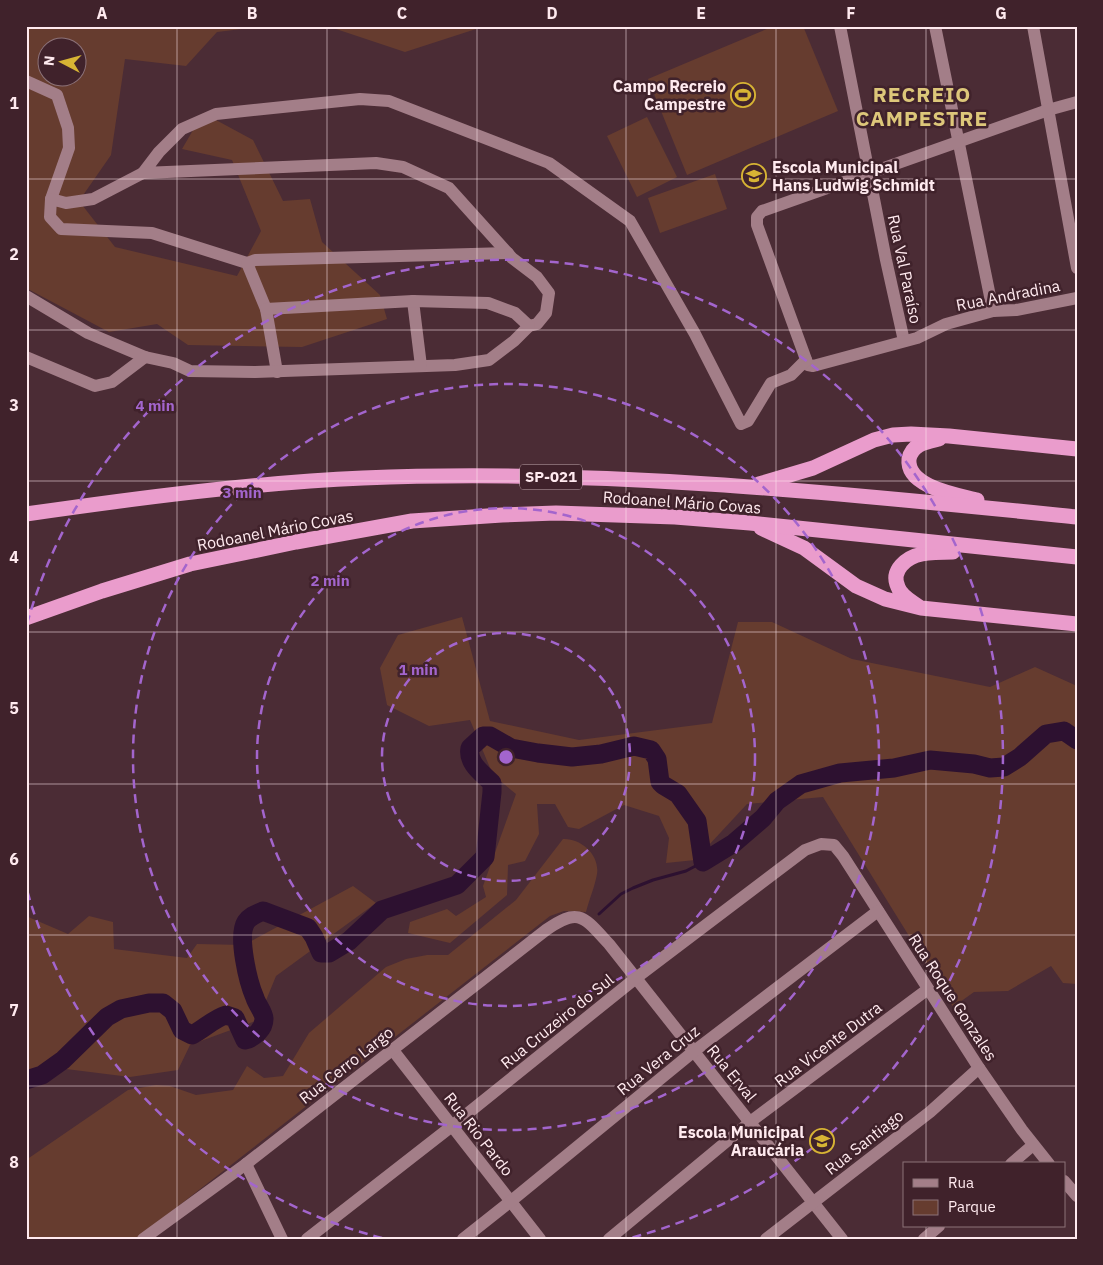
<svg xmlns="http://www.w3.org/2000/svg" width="1103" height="1265" font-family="'IBM Plex Sans',sans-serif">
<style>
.green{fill:#663c2f;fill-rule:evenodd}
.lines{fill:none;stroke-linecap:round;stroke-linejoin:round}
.stream{stroke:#2d1130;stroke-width:3}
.river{stroke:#2d1130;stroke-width:19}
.minor{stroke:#a37e88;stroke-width:12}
.highway{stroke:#ea9ccc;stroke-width:15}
.grid{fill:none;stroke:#ffeaef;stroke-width:1;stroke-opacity:0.55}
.ring{fill:none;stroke:#a365cd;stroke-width:2.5;stroke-dasharray:9 6}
.labels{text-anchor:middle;stroke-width:5;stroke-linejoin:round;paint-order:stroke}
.shield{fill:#40222b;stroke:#c6aeb4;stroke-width:1}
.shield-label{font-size:15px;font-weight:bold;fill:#ffeaef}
.poi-label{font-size:16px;font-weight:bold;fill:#ffeaef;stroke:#40222b;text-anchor:end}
.street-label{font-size:16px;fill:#ffeaef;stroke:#40222b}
.district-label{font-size:21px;font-weight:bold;letter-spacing:1px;fill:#ddc77a;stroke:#40222b}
.centre{fill:#a365cd;stroke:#40222b;stroke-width:2.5}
.ring-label{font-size:15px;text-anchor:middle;font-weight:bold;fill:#a365cd;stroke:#40222b;stroke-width:5;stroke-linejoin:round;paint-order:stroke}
.neatline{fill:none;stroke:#ffeaef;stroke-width:2}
.grid-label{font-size:16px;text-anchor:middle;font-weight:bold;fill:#ffeaef}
</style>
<rect width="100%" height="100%" fill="#4b2c35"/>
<g class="green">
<path d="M26,26H265L217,32L186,66L125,59L111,155L79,201L115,247L237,276L261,231L232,160L182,149L203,113L253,140L283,201L310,199L322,242L380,295L387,319L302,347L188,345L157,324L109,332L26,288ZM48,48H78V78H48Z"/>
<polygon points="327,26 469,26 476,29 405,52"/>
<polygon points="774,26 803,26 838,111 687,175 648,79"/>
<polygon points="647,117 677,177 637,197 607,136"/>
<polygon points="715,174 727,209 660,233 648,198"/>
<polygon points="462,617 490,721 579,740 712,723 738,622 772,622 852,659 990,687 1035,667 1077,686 1077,984 1063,983 1051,966 1008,991 974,992 953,1007 823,797 747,804 695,860 666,863 669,838 659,816 624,805 579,829 568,827 555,804 537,804 539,834 525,861 508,865 507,895 450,943 408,933 410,922 447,909 456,916 486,897 483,886 516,794 493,775 470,720 429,726 387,705 380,668 398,635"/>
<path d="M563,839C581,838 600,855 597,874C595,886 589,900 586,912L564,911L550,916L136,1239H26V1160L128,1090L156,1085L170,1086L196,1095L233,1090L247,1066L264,1078L283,1076L309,1033L386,967L406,959L427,955H448L516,900Z"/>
<polygon points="353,886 376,903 276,976 258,1020 190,1045 178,1070 130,1077 50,1067 26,1073 26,916 68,934 89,916 113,922 114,949 187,958 197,944 244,945"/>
</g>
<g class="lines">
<polyline class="stream" points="599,914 621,894 633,888 653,880 686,871 703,862"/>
<path class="river" d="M26,1080L42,1075L63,1060L107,1017L121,1009L149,1003H163L173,1011L182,1030L192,1035C204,1029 213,1019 226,1015L235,1018L245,1040C254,1038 264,1029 264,1019C264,1012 257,1005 255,998C248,982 237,936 246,922C250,916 256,914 263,911L308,928L314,937L321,953H329L349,941L382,910L457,885L485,857L492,792V783C482,773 467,763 470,748L483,736H490L511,748L538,753L572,757L601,754L634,746L651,750L657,759L660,782L663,785L678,794L697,821L703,862L734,843L763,818L777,801L801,784L840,773L894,768L930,760L974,764L990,768L1004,767L1020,757L1046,734L1064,731L1077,740"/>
<g class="minor">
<polyline points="840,26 886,260 904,341"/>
<polyline points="935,26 993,311"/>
<polyline points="1033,26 1077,268"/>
<polyline points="26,81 57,95 68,128 69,148 51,199"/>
<polyline points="1077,102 1048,110 762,211 757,217 757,225 808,365 813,366 917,338 946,324 993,311 1016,310 1077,298"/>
<polyline points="143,173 93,199 66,203 51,199 50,217 61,229 152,233 247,263 266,309 277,372"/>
<polyline points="247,263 255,260 508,253"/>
<polyline points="26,296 88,333 145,357 173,363 190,371 255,372 455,365 489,360 514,341 529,326 537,324 546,313 549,293 537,277 512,258 449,188 403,167 376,163 143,173 159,152 182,129 216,114 360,99 389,101 549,163 630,221 695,334 741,424 748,421 771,383 791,375 806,360"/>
<polyline points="413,301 421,366"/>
<polyline points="266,309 413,301 488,303 515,313 529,326"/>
<polyline points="26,357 95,386 112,382 145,357"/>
<polyline points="392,1049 540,1239"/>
<polyline points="246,1164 282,1239"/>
<polyline points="1011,1164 1033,1145"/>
<polyline points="1064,1181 1077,1196"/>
<path d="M143,1239L246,1164L546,930C579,907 583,916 609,944L842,1239"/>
<polyline points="307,1239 452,1126 636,978 805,850 821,844 834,845 843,856 979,1068 1022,1130 1049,1164"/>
<polyline points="463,1239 511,1201 693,1052 878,911"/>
<polyline points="609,1239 750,1122 928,989"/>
<polyline points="766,1239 930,1112 979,1068"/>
<polyline points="924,1239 939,1226"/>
</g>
<g class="highway">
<path d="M939,439C926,442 912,444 909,459C906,487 958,495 977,500"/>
<polyline points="759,484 813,468 874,440 893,435 911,434 949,436 1077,449"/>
<path d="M26,514C138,498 251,483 363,478C602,468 840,493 1077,517"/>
<polyline points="761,528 804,548 856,586 885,599 921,608 1077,624"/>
<path d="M918,606C911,601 901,596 898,587C890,570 907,557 922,554C932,552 943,552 953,552"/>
<polyline points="26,618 102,591 190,564 296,542 412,521 502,515 556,513 675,517 750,523 1077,557"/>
</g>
</g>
<path class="grid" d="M177,26V1239M327,26V1239M477,26V1239M626,26V1239M776,26V1239M926,26V1164M26,179H1077M26,330H1077M26,481H1077M26,632H1077M26,784H1077M26,935H1077M26,1086H1077M926,1226V1239"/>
<g class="ring">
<circle cx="506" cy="757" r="124"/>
<circle cx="506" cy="757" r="249"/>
<circle cx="506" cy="757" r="373"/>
<path d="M382 1238A497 497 0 0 1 27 890M27 624A497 497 0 1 1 630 1238"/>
</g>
<defs>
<symbol id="stadium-ring" viewBox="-11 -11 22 22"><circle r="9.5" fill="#40222b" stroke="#d7b434" stroke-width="1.5"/><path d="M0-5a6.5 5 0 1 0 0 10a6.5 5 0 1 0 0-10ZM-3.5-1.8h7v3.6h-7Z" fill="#d7b434"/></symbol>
<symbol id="school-ring" viewBox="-11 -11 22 22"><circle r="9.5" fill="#40222b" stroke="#d7b434" stroke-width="1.5"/><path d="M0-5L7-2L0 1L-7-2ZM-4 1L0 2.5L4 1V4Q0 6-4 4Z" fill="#d7b434"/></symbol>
</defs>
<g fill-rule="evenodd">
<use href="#stadium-ring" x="729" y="81" width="28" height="28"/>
<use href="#school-ring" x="740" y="162" width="28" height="28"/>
<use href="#school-ring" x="808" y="1127" width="28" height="28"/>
</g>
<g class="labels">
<rect class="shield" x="520" y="464.5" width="62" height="25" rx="4"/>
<g class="shield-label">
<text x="551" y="482">SP-021</text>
</g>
<g class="poi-label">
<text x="726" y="92">Campo Recreio<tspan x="726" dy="18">Campestre</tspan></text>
<text x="772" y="173" text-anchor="start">Escola Municipal<tspan x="772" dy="18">Hans Ludwig Schmidt</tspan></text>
<text x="804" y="1138">Escola Municipal<tspan x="804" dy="18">Araucária</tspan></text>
</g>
<g class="street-label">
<text transform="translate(905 269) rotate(78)" y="6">Rua Val Paraíso</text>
<text transform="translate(1008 295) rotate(-11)" y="6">Rua Andradina</text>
<text transform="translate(682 502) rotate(4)" y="6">Rodoanel Mário Covas</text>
<text transform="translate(275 530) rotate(-11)" y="6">Rodoanel Mário Covas</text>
<text transform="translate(953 997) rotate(57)" y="6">Rua Roque Gonzales</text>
<text transform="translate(557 1021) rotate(-39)" y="6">Rua Cruzeiro do Sul</text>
<text transform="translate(828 1044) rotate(-37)" y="6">Rua Vicente Dutra</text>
<text transform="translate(658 1060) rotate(-39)" y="6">Rua Vera Cruz</text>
<text transform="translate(346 1065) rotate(-38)" y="6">Rua Cerro Largo</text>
<text transform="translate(732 1073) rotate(51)" y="6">Rua Erval</text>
<text transform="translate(479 1134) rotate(52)" y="6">Rua Rio Pardo</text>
<text transform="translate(864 1142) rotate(-38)" y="6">Rua Santiago</text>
</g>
<g class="district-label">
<text x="922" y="102">RECREIO<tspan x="922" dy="24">CAMPESTRE</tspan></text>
</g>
</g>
<circle cx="506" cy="757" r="8" class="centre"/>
<g class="ring-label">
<text x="155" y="411">4 min</text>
<text x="242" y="498">3 min</text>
<text x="330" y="586">2 min</text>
<text x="418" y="675">1 min</text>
</g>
<rect width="1103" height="1265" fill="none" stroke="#40222b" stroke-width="55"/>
<rect x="903" y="1162" width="162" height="65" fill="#40222b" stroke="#8c7279"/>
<rect x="913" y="1179" width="25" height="8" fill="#a37e88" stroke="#8c7279"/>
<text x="948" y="1188" font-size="15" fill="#ffeaef">Rua</text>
<rect x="913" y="1200" width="25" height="15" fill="#663c2f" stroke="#8c7279"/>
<text x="948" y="1212" font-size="15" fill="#ffeaef">Parque</text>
<g transform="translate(62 62) rotate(276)"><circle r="24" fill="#40222b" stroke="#8c7279"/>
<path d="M0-4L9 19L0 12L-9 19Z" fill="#d7b434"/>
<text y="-8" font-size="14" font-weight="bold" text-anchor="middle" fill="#ffeaef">N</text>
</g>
<rect x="28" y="28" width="1048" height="1210" class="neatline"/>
<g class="grid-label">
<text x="102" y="19">A</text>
<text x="252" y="19">B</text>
<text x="402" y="19">C</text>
<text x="552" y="19">D</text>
<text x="701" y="19">E</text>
<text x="851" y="19">F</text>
<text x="1001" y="19">G</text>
<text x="14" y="109">1</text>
<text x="14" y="260">2</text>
<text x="14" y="411">3</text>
<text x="14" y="563">4</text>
<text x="14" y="714">5</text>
<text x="14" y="865">6</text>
<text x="14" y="1016">7</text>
<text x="14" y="1168">8</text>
</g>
</svg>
